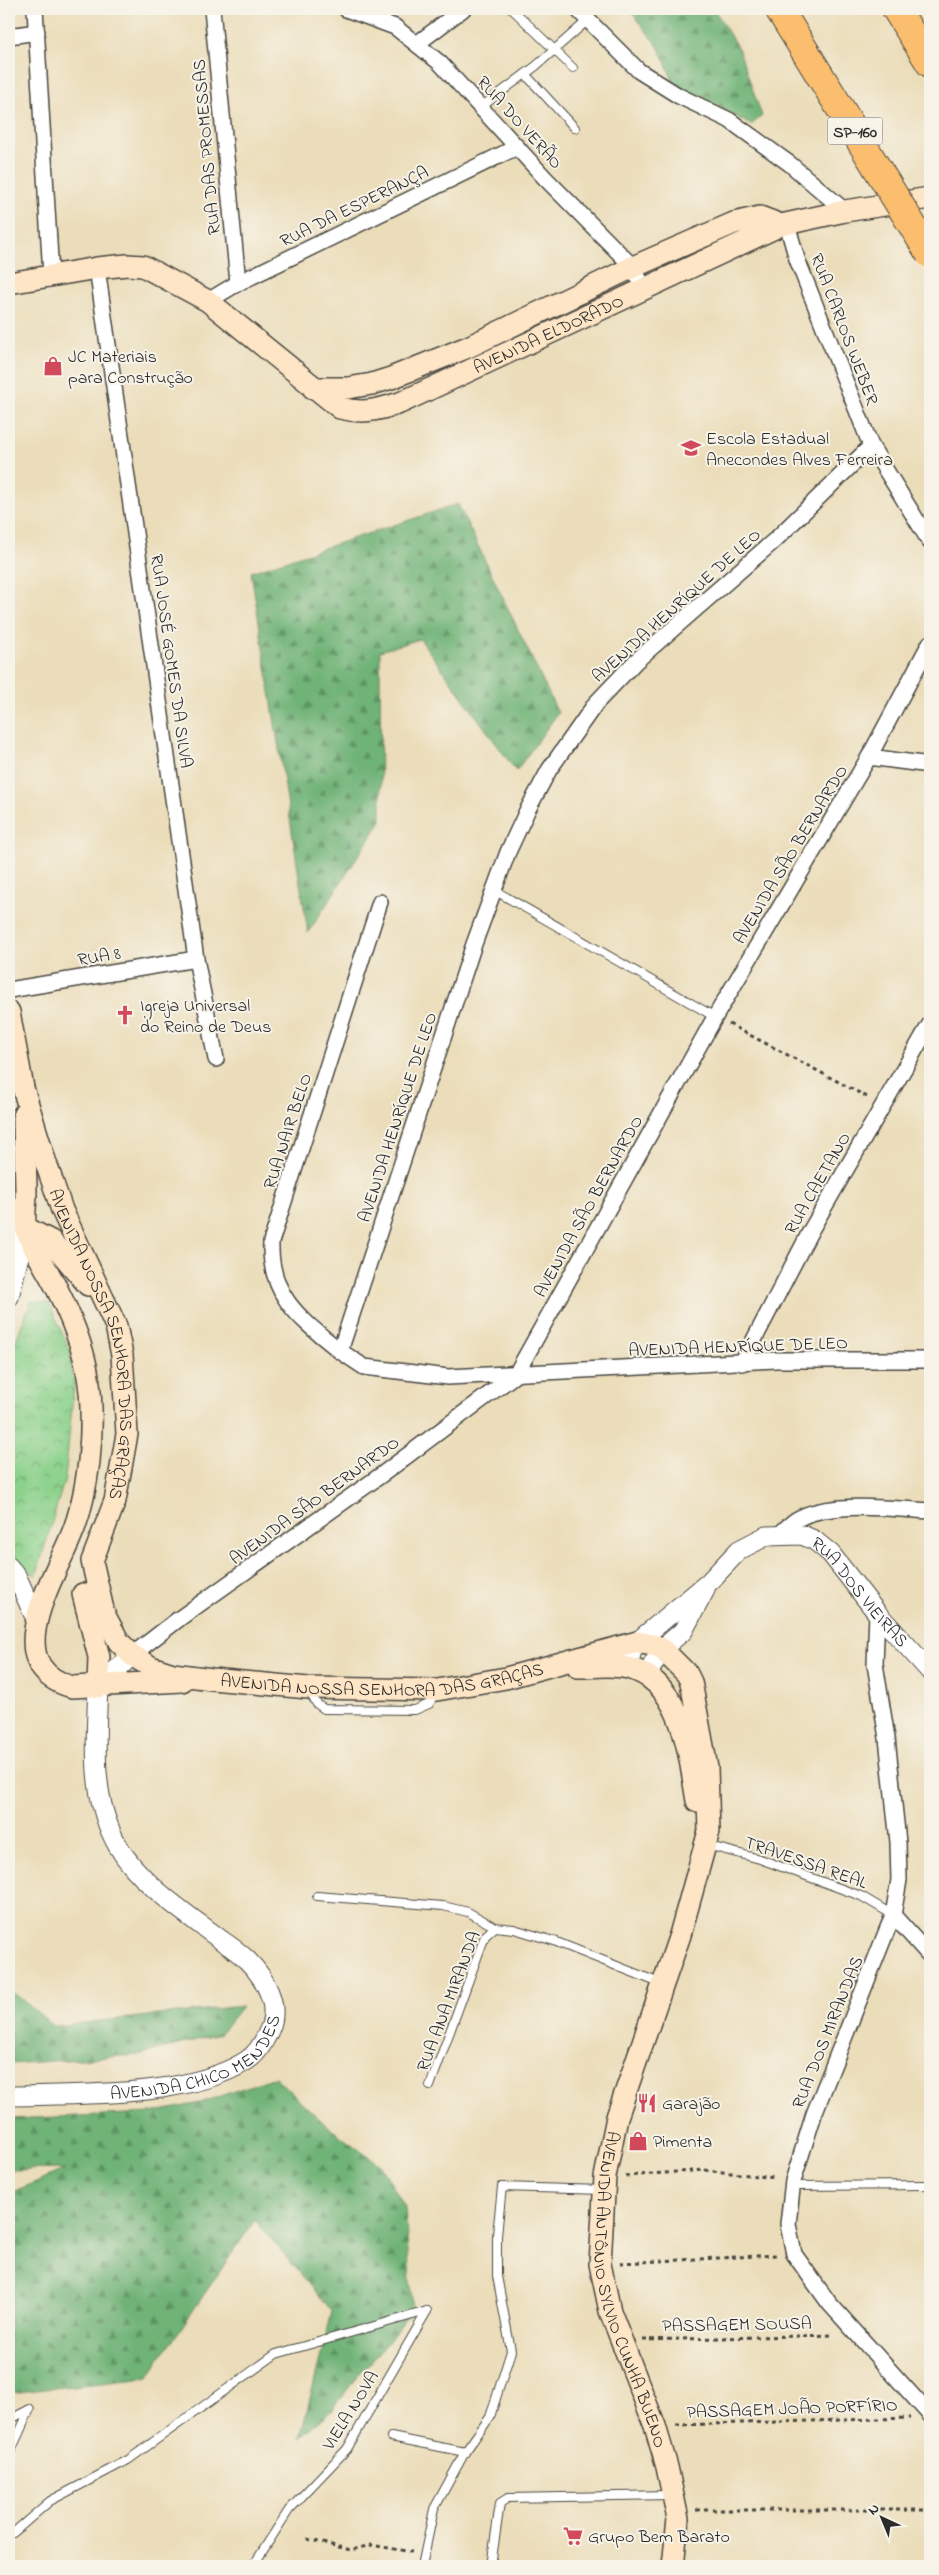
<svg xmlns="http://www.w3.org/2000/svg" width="939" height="2575" font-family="'Indie Flower',sans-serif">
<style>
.forest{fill:url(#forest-firs);stroke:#4e6f51}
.park{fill:url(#park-crowns);stroke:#5b7e5b}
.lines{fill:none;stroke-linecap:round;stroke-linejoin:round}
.service-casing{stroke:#484640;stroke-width:10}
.minor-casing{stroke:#484640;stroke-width:18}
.tertiary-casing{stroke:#484640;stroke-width:21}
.secondary-casing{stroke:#484640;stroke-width:24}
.motorway-casing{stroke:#484640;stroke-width:30}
.path{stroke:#484640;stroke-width:3;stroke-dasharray:4 4;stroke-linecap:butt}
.service{stroke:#fff;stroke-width:8}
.minor{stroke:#fff;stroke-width:15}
.tertiary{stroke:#fff;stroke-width:19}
.secondary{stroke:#fde5c5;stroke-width:21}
.motorway{stroke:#fabe6e;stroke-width:28}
.motorway-bridge-casing{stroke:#484640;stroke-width:30;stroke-linecap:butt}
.motorway-bridge{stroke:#fabe6e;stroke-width:28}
.labels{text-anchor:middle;stroke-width:4;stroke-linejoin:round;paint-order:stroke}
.shield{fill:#f7f3e8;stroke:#686764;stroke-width:1}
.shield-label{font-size:16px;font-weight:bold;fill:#2b2b2b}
.street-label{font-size:18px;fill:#2b2b2b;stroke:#f7f3e8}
.poi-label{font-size:18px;fill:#2b2b2b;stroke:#f7f3e8;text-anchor:start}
</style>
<defs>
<pattern id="forest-firs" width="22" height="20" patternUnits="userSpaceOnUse" patternTransform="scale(1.25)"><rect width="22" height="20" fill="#70b377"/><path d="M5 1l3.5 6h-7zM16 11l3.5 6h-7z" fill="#5c9262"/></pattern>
<pattern id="park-crowns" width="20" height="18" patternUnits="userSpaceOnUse" patternTransform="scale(1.25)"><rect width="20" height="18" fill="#8bd18b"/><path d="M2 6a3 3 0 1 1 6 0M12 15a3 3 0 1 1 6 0" fill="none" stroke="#72aa72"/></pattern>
</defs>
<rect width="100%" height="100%" fill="#f7f3e8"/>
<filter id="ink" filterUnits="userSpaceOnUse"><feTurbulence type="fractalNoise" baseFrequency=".02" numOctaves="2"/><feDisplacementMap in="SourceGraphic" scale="10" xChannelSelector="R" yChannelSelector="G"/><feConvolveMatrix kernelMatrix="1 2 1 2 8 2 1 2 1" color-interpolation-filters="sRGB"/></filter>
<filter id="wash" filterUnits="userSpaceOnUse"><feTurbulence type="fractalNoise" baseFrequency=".0096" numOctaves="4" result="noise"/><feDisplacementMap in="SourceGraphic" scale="20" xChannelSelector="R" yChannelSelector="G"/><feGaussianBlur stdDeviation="1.12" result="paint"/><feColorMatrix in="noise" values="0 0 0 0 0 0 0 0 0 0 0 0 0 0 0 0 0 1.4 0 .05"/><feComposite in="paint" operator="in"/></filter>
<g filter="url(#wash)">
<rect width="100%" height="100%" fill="#ebddb9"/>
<g class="forest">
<polygon points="629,9 714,9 739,50 762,116 751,125 674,83 659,48"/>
<polygon points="458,504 558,713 516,771 420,639 380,651 381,821 308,933 251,572"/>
<polygon points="9,1989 54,2026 242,2006 220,2034 138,2055 9,2064"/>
<polygon points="275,2077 327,2126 381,2166 405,2207 412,2310 385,2346 359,2374 332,2410 300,2438 332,2311 255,2220 147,2378 9,2393 9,2194 65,2169 9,2170 9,2119 150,2113 200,2103"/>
</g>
<polygon class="park" points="31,1301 49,1303 70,1350 74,1384 65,1478 36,1576 9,1551 9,1359"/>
</g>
<g filter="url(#ink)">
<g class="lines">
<defs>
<g id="service">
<polyline points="512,9 573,68"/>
<polyline points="525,74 575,128"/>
<polyline points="481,107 536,66 588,20"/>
<polyline points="494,890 715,1017"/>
<polyline points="308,1690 317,1704 324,1709 415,1710 429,1704 436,1692"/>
<polyline points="706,1845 760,1859 861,1896 893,1915"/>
<polyline points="317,1896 443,1906 468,1912 495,1927"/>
<polyline points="430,2086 485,1936 495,1927 514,1929 554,1941 662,1984"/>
<polyline points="792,2186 930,2185"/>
<polyline points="9,2420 30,2409 9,2455"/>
<polyline points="391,2437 465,2452"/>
<polyline points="9,2532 13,2533 50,2501 128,2460 276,2354 427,2311"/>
<polyline points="253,2566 289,2510 347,2449 427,2311"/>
<polyline points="422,2566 434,2509 465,2452 490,2417 511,2351 497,2276 497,2235 502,2187 603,2190"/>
<polyline points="491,2566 500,2503 508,2498 671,2495"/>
</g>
<g id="minor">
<polyline points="35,9 51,275"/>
<polyline points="212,9 238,283"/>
<polyline points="346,9 395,27 440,63 545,178 633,267 644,288"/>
<polyline points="577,9 639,71 679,96 729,120 790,164 845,211"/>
<polyline points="9,36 37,32"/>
<polyline points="418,43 463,9"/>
<polyline points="787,224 797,259 871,446 930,542"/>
<polyline points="97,268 196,959 216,1059"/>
<polyline points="208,301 238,283 517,147"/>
<polyline points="871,446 775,540 636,661 596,703 549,770 527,811 508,852 474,944 340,1351 364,1367 448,1377 776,1360 930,1360"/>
<polyline points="869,757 930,765"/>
<polyline points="9,990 196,959"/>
<path d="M340,1351C301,1319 269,1297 271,1242L380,902"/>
<polyline points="742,1363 811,1230 930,1024"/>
<path d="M779,1535C784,1530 790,1524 796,1520C826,1500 895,1509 930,1511"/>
<polyline points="877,1613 875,1664 887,1738 898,1842 899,1880 893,1915 814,2114 793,2181 788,2224 794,2254 829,2303 930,2415"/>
<polyline points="132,1655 180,1618 384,1473 516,1374 715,1017 869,757 930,643"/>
<polyline points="893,1915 930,1956"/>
</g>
<g id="tertiary">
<polyline points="9,1223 26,1228 9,1297"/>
<polyline points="9,1567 17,1577 33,1613"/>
<path id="s1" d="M629,1668L631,1653L637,1642L709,1582L739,1550L766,1536L802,1535L814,1540L831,1554L877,1613L930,1671"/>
<polyline points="647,1675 662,1649 683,1631 705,1590"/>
<path id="s2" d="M9,2096C77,2094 188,2098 246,2061C258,2054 265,2040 270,2028C280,2004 264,1977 248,1961C240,1953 230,1946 221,1940C187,1914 139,1883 118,1846C90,1798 96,1739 98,1687L132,1655"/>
</g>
<g id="secondary">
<path id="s3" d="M9,283L97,268L127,265L143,266L208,301L340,408C363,414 378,410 400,403L781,225L845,211L930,198"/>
<polyline points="313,388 348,388 372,384 391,378 468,347 633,267 734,223 760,217 781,225"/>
<path id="s4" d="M9,1012L23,1088L44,1157L62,1210L116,1326L122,1355L127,1434L115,1501L92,1561L104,1614L119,1642L132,1655L151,1667L173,1674L212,1679L308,1688L437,1690L506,1678L637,1642L657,1646L662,1649L687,1674L691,1682L707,1768L709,1831L680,1935L617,2117L605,2177L600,2264L610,2311L655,2426L667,2467L678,2519L673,2566"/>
<path d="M24,1114C24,1141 26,1167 26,1194C26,1204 23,1218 26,1228C30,1245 49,1272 57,1289C88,1350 96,1392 89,1461C86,1487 80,1517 69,1541C49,1587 0,1667 72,1687L182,1681"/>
<polyline points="26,1228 51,1241 88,1285"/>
<polyline points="83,1594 99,1657 98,1687"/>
<path d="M578,1667C595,1667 612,1664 628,1668C683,1681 689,1755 697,1801"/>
</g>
<polyline id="motorway" points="896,9 930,63"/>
</defs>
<use href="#service" class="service-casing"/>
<use href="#minor" class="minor-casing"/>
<use href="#tertiary" class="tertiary-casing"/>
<use href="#secondary" class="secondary-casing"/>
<use href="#motorway" class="motorway-casing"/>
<g class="path">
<polyline points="729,1024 869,1098"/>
<polyline points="625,2176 704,2170 776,2178"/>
<polyline points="620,2263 776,2255"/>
<polyline points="643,2340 834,2335"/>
<polyline points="676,2425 910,2418"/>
<polyline points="696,2510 930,2510"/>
<polyline points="307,2539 351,2550 371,2545 412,2552"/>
</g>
<use href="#service" class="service"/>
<use href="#minor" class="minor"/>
<use href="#tertiary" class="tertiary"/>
<use href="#secondary" class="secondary"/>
<use href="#motorway" class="motorway"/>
<defs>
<polyline id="motorway-bridge" points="779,9 930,254"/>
</defs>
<use href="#motorway-bridge" class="motorway-bridge-casing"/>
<use href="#motorway-bridge" class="motorway-bridge"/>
</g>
</g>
<defs>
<symbol id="shop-bare" viewBox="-9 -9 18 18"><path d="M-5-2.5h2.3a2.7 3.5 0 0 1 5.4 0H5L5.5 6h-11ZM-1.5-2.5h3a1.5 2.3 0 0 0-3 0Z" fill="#d1495b" stroke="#f7f3e8" stroke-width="2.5" paint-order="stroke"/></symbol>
<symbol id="school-bare" viewBox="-9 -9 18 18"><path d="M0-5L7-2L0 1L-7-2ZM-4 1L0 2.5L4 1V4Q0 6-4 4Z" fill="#d1495b" stroke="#f7f3e8" stroke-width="2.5" paint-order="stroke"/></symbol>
<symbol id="church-bare" viewBox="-9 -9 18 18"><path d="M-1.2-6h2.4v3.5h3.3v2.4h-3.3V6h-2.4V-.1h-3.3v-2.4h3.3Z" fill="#d1495b" stroke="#f7f3e8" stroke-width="2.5" paint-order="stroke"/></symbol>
<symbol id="restaurant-bare" viewBox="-9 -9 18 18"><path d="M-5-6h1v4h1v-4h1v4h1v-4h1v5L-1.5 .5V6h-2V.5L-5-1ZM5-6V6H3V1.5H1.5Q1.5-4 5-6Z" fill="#d1495b" stroke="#f7f3e8" stroke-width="2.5" paint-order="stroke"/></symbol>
<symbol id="supermarket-bare" viewBox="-9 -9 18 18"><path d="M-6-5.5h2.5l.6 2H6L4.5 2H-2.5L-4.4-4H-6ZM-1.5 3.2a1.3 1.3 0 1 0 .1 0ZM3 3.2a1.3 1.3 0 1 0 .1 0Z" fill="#d1495b" stroke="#f7f3e8" stroke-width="2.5" paint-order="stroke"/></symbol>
</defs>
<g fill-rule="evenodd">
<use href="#shop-bare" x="39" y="352" width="28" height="28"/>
<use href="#school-bare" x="677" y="434" width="28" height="28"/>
<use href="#church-bare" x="111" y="1001" width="28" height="28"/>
<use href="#restaurant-bare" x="633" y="2089" width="28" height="28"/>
<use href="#shop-bare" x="624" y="2127" width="28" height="28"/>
<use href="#supermarket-bare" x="559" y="2522" width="28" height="28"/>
</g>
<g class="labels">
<rect class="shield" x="827.5" y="117.5" width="55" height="27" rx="4"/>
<g class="shield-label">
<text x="855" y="137">SP-160</text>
</g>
<g class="street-label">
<text transform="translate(520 122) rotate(48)" y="6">RUA DO VERÃO</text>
<text transform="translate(206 147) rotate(-95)" y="6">RUA DAS PROMESSAS</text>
<text transform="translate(354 206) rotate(-26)" y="6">RUA DA ESPERANÇA</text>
<text transform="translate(845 329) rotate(69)" y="6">RUA CARLOS WEBER</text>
<text dy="6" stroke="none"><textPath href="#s3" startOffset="604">AVENIDA ELDORADO</textPath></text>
<text transform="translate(676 605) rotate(-42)" y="6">AVENIDA HENRÍQUE DE LEO</text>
<text transform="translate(172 661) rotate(82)" y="6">RUA JOSÉ GOMES DA SILVA</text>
<text transform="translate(790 854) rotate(-59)" y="6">AVENIDA SÃO BERNARDO</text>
<text transform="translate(99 956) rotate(-9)" y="6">RUA 8</text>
<text transform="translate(397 1117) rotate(-72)" y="6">AVENIDA HENRÍQUE DE LEO</text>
<text transform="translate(287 1131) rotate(-72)" y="6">RUA NAIR BELO</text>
<text transform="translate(817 1183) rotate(-60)" y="6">RUA CAETANO</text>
<text transform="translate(588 1206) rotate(-61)" y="6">AVENIDA SÃO BERNARDO</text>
<text dy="6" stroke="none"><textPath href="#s4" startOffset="346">AVENIDA NOSSA SENHORA DAS GRAÇAS</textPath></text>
<text transform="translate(738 1346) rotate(-2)" y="6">AVENIDA HENRÍQUE DE LEO</text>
<text transform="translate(314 1500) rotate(-36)" y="6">AVENIDA SÃO BERNARDO</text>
<text dy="6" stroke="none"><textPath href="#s1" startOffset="314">RUA DOS VIEIRAS</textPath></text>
<text dy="6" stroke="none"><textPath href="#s4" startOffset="935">AVENIDA NOSSA SENHORA DAS GRAÇAS</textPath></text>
<text transform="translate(806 1862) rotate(19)" y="6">TRAVESSA REAL</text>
<text transform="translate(448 2001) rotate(-69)" y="6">RUA ANA MIRANDA</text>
<text transform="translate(827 2032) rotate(-68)" y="6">RUA DOS MIRANDAS</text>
<text dy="6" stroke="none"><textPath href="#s2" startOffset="199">AVENIDA CHICO MENDES</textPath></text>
<text dy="6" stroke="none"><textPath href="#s4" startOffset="1895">AVENIDA ANTÔNIO SYLVIO CUNHA BUENO</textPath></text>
<text transform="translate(737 2324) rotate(-1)" y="6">PASSAGEM SOUSA</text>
<text transform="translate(792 2408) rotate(-2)" y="6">PASSAGEM JOÃO PORFÍRIO</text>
<text transform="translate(350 2410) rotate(-58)" y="6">VIELA NOVA</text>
</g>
<g class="poi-label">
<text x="68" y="362">JC Materiais<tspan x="68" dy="21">para Construção</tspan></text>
<text x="706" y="444">Escola Estadual<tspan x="706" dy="21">Anecondes Alves Ferreira</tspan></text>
<text x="140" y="1011">Igreja Universal<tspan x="140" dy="21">do Reino de Deus</tspan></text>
<text x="662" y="2109">Garajão</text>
<text x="653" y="2147">Pimenta</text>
<text x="588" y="2542">Grupo Bem Barato</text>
</g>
</g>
<rect width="939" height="2575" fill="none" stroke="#f7f3e8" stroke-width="30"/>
<g transform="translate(882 2518) rotate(316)" stroke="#f7f3e8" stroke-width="4" paint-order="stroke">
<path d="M0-4L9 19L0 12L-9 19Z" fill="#2b2b2b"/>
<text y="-8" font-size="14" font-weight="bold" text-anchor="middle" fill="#2b2b2b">N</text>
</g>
</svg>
